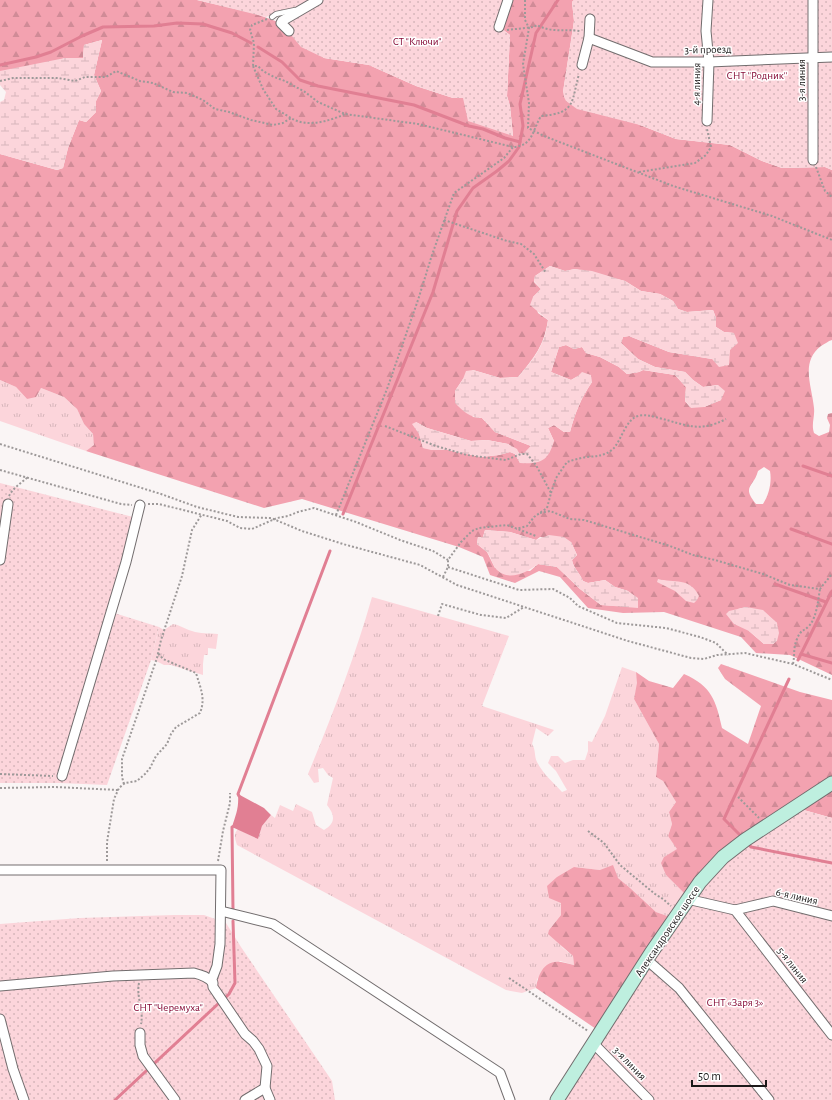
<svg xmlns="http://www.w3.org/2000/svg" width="832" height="1100" font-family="'Alegreya Sans',sans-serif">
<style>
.grass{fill:url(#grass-tufts)}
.forest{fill:url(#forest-firs);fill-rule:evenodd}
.wetland{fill:url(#wetland-marsh)}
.garden{fill:url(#garden-dots)}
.water{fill:#e17f93}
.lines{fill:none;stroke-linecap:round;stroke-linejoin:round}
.stream{stroke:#e17f93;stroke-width:3}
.lane-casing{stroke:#726d6e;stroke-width:6}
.street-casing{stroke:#726d6e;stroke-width:11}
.secondary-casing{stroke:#726d6e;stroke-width:15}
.path{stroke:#9d9999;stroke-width:2;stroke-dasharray:2 2;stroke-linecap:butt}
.lane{stroke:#fff;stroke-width:4.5}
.street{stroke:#fff;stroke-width:9}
.secondary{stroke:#beefdf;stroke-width:13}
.labels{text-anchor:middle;stroke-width:3;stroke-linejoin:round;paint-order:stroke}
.park-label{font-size:11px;fill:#870e39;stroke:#fff}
.street-label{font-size:11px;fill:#1b1919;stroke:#fff}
</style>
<defs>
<pattern id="grass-tufts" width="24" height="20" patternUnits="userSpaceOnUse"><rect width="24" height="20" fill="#fcd5db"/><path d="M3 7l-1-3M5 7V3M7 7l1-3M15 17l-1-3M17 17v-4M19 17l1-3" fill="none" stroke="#d7b6bb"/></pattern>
<pattern id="forest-firs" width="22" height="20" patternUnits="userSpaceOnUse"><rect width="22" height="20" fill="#f3a2b0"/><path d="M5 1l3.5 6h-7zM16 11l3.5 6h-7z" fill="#d08b97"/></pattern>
<pattern id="wetland-marsh" width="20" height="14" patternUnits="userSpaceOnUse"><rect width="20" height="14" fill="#fcd5db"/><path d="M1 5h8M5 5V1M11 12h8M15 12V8" fill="none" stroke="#d7b6bb"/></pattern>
<pattern id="garden-dots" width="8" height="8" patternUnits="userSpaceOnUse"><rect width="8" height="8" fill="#fcd5db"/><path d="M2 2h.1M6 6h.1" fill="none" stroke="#d7b6bb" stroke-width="1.8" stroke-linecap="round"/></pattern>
</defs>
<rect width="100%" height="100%" fill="#faf5f5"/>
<g class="grass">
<polygon points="0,380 16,387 27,399 41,388 64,397 77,409 84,424 93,434 95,445 86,451 0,421"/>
<path d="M372,597L509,636L482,706L554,730L548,736L536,728L532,744C536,750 534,756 537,762C543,774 553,782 562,792L567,790L556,771L548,763L551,756H558L565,763L573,760H585L588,751V741L592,742L605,716L622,667L636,672L638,683L634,699L659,744L656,777L663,781L676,802L669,812L672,824L668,836L678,849L664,857L666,875L687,896L673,918L656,912L629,887L618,878L600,870L574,867L561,903V915L549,930L563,948L573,956L574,965L560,961L537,979L536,988L522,993L506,990L237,845C235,839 233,834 238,829L258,839L262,826L271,815L275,818L280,805L293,811L296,804L312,812L316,825L324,830C336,823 335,815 327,805L333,778L328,775L323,768L318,769L319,782L314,783L308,774C332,716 355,657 372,597Z"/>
<path d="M173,624C180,625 185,629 192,631C200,634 209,633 218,634L216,649L208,648V655H204L203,664V675L171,665H164L156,661L151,660L159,627L164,630Z"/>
</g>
<g class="forest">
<path d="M0,0H197L253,13L281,23L324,58L369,65L416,86L453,98H464L513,136L510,106L507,96L510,35L499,27L508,0H574L572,2L574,21L563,92L640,125L676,139L730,145L762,161L782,168L825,167L832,170V340C828,341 825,344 821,346C800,362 812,386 814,408C815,417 811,424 814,433L819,436L829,432L830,425L827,418L828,414L832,413V675L790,655L756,653L741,637L664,612L623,613L588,608L560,577L539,571L515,583L490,575L483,557L459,547L302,499L264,508L86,451L94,445L93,434L84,424L77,409L64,397L41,388L36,397L27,399L16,387L0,380V154L57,170L63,168L68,148L79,120L86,122L96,112V101L101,91L94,75L102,40L84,45L83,58H65L0,81ZM550,266L565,271L575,269L625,281L641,291L660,294L673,301L678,309L687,312L713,310L716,318V327L724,332L734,333L729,354L712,359L669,352L629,336L623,337L621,343L638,359L655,367L685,372L693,380L703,387L718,385L721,400L704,407H690L685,401L686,387L675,375L643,370L639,372L627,374L619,367L600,357L586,353L582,347L574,349L566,345L559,347L551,372L571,380L578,376L592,382C581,398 575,413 570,432H564L554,425L548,428L554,441L520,463L515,454L510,452L499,455L481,457L448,450L423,448L416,422L427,428L471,441L487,440L508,444L519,453L524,454L531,446L495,432L482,418L473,417L455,391L463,379L473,370L500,378L518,377C534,358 544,346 548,320L538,313L533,297L541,289L534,282L535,276ZM764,467L770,471C772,482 769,495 763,504H756C741,486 754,487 758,471ZM485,530L510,532L536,540L540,537L571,542L577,555L572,560C573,568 580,573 583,581L588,583L605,580L615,587L628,591L638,607L601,605L580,589L557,567L538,564L530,571L495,568L487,552L477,544L478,537H483ZM746,607L771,618L777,623V640L773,644H764L749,631L738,609Z"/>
<path d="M721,664L800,692L832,700V818L793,807L687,896L666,875L661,863L664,857L677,849L668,836L672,824L669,812L676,802L663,781L656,777L659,744L634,699L637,683L636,672L649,681L673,688L684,674C712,686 716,701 722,728L748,744L761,706L725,679L718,668Z"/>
<path d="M613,865L618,878L629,887L656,912L673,918L599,1031L536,988C538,975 544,959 561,962C566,963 570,964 574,965L573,956L548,934L549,930L561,915V903L549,898L547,886L557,877L574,867L600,870Z"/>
</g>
<g class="wetland">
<polygon points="102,40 94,75 101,91 96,101 96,112 86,122 79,120 68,148 63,168 57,170 0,154 0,102 4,100 6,92 0,85 0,71 65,58 83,58 84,45"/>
<path d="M550,266L565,271L575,269L592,271L625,281L641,291L660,294L673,301L678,309L687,312L713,310L716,318V327L724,332L734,333L738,343L730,350L729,365L719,367L712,359L669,352L629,336L623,337L621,343L638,359L655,367L685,372L693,380L703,387L718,385L725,391L721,400L704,407L691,408L685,401L686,387L675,375L643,370L639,372L627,374L619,367L600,357L586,353L582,347L574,349L566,345L559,347L551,372L571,380L578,376L582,372L591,375L592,382C581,398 575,413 570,432H564L554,425L548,428L554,441C548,462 540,464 520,463L515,454L510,452L499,455L481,457L448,450H431L423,448L419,434L412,424L416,422L427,428L471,441L487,440L508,444L517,449L519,453L523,454L531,446L495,432L482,418C469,417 464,412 455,403V391L463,379L466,371L473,370L500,378L518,377C534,359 545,345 548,320L530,305L533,297L541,289L534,281L535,276Z"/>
<path d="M485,530L510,532L536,540L549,535L564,537L571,542L577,555L572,560C573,568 580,573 583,581L588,583L605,580L615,587L628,591L638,598V608L601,605L580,589L557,567L538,564C526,573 508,582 496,569C492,564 491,557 487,552C484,549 480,547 477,544L478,537H483Z"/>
<path d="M658,579C674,583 690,577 699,596L697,600L694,603L686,601L675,591L657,582Z"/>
<polygon points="746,607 763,610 777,623 779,633 777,641 773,644 764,644 749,631 734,624 726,614 729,611"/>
</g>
<g class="garden">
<polygon points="197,0 508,0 500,27 510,35 507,96 510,106 513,136 468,121 463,98 453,98 416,86 369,65 324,58 301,47 281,23 304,8 276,13 266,17"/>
<polygon points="574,0 832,0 832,170 825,167 782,168 762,161 730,145 676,139 640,125 577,109 566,101 564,97 563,92 574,21 572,2"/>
<polygon points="0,483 133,517 111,612 159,627 151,660 107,785 60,783 0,783"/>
<polygon points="793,807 832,818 832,1100 557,1100 700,882"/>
<polygon points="174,915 204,915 226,923 241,947 332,1081 335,1100 0,1100 0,924 80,918"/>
</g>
<path class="water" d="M238,794L264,808L271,815L262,826L258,839L232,827C236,814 239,808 238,794Z"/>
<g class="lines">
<g class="stream">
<polyline points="258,47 282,62 300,80 318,86 414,105 469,126 483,129 505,138 520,142"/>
<polyline points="0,65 36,57 51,52 82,36 103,27 154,26 177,23 203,24 232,33 251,43"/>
<polyline points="803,466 832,476"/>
<polyline points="343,514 433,292 457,211 473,188 497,171 509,161 519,147 523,126 520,104 536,33 558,0"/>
<polyline points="791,529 832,544"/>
<polyline points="775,584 826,602"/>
<polyline points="801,654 832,663"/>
<polyline points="798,660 832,591"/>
<polyline points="239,796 238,794 330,551"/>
<polyline points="742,837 724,819 789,679"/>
<polyline points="747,842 751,847 832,863"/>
<polyline points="233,911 232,827 236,825"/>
<polyline points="225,998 229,994 235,983 233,921"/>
<polyline points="115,1100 219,1003"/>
</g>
<defs>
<polyline id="lane" points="272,17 276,14 295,10"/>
<g id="street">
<polyline points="499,27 508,0"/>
<polyline points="289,31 281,23 282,21 318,0"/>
<polyline points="589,38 652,62 709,62 832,57"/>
<polyline points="582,65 589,38 590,19"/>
<polyline points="707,121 709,62 706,31 708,0"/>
<polyline points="813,160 813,0"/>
<polyline points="0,560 8,504"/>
<polyline points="62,776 126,562 140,505"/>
<polyline points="0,870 221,870 220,944 217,966 212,979 213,987 245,1034 253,1041 259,1049 267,1066 265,1088 270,1100"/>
<polyline points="687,899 735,910 773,901 832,916"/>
<polyline points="735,910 832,1035"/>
<polyline points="225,912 273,924 500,1073 510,1100"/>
<polyline points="647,960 679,988 769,1100"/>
<path d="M0,986L113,976L194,973C202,975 208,977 213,983"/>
<polyline points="0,1019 13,1069 24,1100"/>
<polyline points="140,1033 140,1045 143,1056 175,1100"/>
<polyline points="593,1043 649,1100"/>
<polyline points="245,1100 265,1088"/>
</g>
<polyline id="secondary" points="557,1100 651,953 700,882 723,857 745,840 832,783"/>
</defs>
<use href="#lane" class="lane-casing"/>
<use href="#street" class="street-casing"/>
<use href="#secondary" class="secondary-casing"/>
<g class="path">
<polyline points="525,0 525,20 529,28 523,64 529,103 528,128 544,136 673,186 772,216 832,240"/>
<path d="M267,19L252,25L250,30L254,43L253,66H258L263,71L274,77L285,81L305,92L318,102L345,114L418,124L513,147C533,146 532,131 541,116C576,113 571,103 579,74"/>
<path d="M507,30L534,27L537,25C551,33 566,29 580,31"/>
<polyline points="253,66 263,89 276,109 291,118"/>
<path d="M0,81L13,78H58L75,81L85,77H106L116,71L140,81L153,83L173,92L187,93L203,100L215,109L229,112L251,120L273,125L283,123L291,118C306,128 330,121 345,114"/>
<polyline points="816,167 825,191 832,197"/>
<polyline points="639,172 695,163 706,155 711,147 707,129"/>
<polyline points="444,220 507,241 521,244 534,254 546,273"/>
<polyline points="385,426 436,446 467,455 506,460 521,454 527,454 536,465 551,493 547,508 534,517 527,526 516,529"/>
<polyline points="0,444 161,494 197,507 238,517 271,518 302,531 343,544 420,565 457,585 628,641 691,658 704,659 717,655 745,653 793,664 832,680"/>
<polyline points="0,470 121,504 132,505"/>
<path d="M551,493L556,478L567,462C573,460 580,458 587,457C597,456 605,456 613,449C621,441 626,419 638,416C645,414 652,416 659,418C687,425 699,433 726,419"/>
<path d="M9,496C13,488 21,483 28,477"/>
<polyline points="148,504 159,504 227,521 240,528 252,529 277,518 288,516 298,512 314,508 356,522 400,540 433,551 448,560"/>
<polyline points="540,513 550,511 570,519 584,520 670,546 693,555 715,560 763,574 790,585 820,589 823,585 832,574"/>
<polyline points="336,515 387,389 418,300 432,255 454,193 504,158 513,147"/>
<polyline points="448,567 519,590 553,589 570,598 578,606 617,623 666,628 700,637 716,643 728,655"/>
<polyline points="443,577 448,567 448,560 461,542 472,531 479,528 507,525 536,536"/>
<polyline points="438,616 442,604 481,615 506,618 524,607"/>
<path d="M793,664C795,654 793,648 797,639C801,629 803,632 809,626C817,617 818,600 820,589"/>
<polyline points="0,774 53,776"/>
<polyline points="124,784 122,777 122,759 157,658 161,640 182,576 192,530 202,514"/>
<polyline points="0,788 55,787 118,790"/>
<polyline points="738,797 759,818"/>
<polyline points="588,831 604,843 620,865 655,894 663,899 671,906"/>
<path d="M107,861V842L114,799L119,788L125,783L137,781L145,774L150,768L156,756L167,744L171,734L176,727L200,713C206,698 200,687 196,673L163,659L158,653"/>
<polyline points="218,861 223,831 230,803 230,793"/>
<polyline points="509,978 588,1031"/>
<path d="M139,983C136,997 144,1010 141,1024"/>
</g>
<use href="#lane" class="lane"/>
<use href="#street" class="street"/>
<use href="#secondary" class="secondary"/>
</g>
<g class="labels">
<g class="park-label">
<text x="417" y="45">СТ "Ключи"</text>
<text x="757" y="79">СНТ ''Родник''</text>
<text x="735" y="1006">СНТ «Заря 3»</text>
<text x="168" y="1011">СНТ "Черемуха"</text>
</g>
<g class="street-label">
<text transform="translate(708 49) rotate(-1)" y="4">3-й проезд</text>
<text transform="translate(801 80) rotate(-90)" y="4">3-я линия</text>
<text transform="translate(696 84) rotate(-89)" y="4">4-я линия</text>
<text transform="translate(797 896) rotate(13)" y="4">6-я линия</text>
<text transform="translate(667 931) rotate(-56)" y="4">Александровское шоссе</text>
<text transform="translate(793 965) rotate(52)" y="4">5-я линия</text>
<text transform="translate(630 1063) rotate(46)" y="4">3-я линия</text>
</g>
</g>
<path d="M692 1080v6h74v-6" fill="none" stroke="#1b1919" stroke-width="2"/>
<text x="698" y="1080" font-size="12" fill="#1b1919" stroke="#ffffff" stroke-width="3" paint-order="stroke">50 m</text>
</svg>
